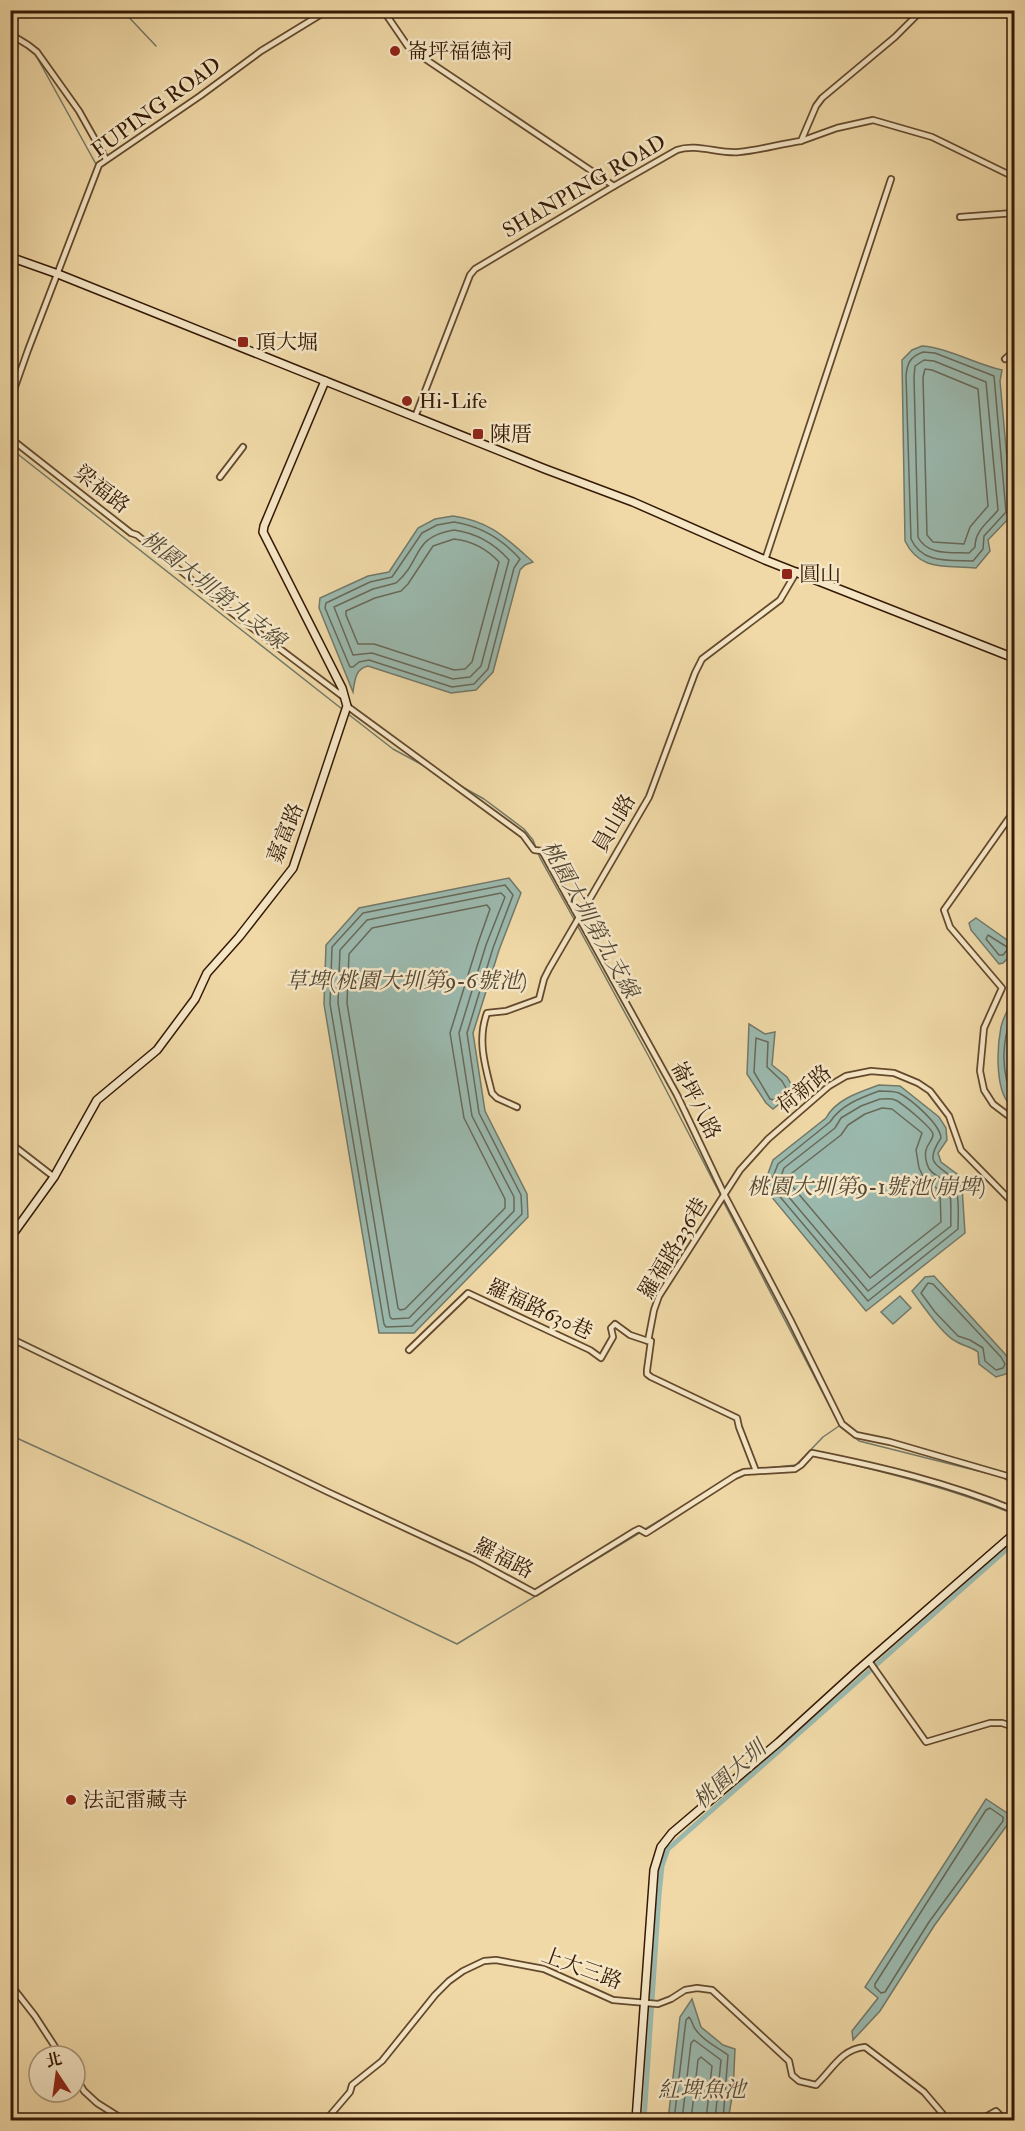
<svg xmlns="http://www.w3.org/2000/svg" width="1025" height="2131" font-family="'IM FELL Double Pica','Noto Serif TC',serif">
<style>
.water{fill:#9bb9ae;stroke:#72796a;stroke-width:1.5}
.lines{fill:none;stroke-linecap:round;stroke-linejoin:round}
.shore{stroke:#686959;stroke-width:1.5}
.stream{stroke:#72796a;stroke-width:1.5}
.canal{stroke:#9bb9ae;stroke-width:5}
.street-casing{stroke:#63492d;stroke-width:8}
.secondary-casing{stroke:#341904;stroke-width:10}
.street{stroke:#f5e6c6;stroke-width:4.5}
.secondary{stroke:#f5e6c6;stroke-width:7}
.poi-dot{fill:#8f2418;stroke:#f5e6c6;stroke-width:2}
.labels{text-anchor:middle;stroke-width:5;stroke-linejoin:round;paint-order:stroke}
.poi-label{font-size:21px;fill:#341904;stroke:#f5e6c6;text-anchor:start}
.street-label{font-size:21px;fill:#341904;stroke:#f5e6c6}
.water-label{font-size:22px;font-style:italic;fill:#534937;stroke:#f5e6c6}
</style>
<rect width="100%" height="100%" fill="#f0d9a7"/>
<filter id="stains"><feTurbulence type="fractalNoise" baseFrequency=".00333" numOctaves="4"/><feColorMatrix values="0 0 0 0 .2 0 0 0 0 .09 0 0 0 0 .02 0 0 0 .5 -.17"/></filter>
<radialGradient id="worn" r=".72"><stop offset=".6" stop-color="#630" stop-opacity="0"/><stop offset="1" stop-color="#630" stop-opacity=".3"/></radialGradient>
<g class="water">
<path d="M922,346C949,348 975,364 1002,370L1000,381L1012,515L988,540L990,551L976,568C946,565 920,572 905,541L902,360L912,350Z"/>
<path d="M453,516C490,521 506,538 533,562L525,565L520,570L493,672L476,690L451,693L368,666C355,669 355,680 353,692L319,608L320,598L368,576L389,572L418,528L435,519Z"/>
<polygon points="509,878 521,893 499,950 473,1033 485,1111 527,1194 528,1217 414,1333 379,1333 324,1004 326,945 359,908"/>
<polygon points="976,918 1014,945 1014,952 1003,963 999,964 971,930 969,923"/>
<path d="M1014,997V1108C994,1096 997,1047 1001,1027C1003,1017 1010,1006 1014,997Z"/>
<polygon points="749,1024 765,1034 775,1032 772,1065 787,1077 795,1091 773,1109 766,1103 747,1074"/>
<path d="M879,1085L900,1086L939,1117L946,1128L947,1140L938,1153L941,1162L957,1174L962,1187L965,1233L866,1311L770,1195L766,1179L773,1160L826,1118C836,1099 860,1092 879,1085Z"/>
<path d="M934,1276L1005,1354L1011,1363L1009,1373L996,1377L979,1364L978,1352C971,1347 964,1346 957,1342C943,1336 922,1304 912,1291L925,1277Z"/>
<polygon points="900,1296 911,1308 893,1324 881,1312"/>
<polygon points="986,1799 1013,1817 934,1926 880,2011 853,2040 852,2031 878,1998 865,1987"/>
<polygon points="692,1999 701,2027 723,2045 735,2049 733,2092 728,2120 668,2120 680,2017"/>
</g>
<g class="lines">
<g class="shore">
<path d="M923,352L935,353L994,376L1006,512L984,536L983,549L973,561C949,560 922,564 911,539L906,376C907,363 910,357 923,352Z"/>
<path d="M924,360L934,361L986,382L998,510C988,523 975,530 975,547L969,553C952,552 927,556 918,537L914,377L915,366Z"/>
<polygon points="925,369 932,370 978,389 988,506 970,527 964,544 933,542 927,535 923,377"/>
<path d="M454,522C481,526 502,539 520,559L514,568L488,669L474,684L452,687L369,660L359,662L353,667H350L325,608L326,603L370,582L392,577L422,533L437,525Z"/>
<path d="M454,530C476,533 494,543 509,560L481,666L470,677L453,679L372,653L353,655L334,607L373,589L396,583C423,560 411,537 454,530Z"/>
<path d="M454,539C472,541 487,549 499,562L472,662L465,669L454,670L374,644H358L346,615V611L375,598L401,591L408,584L433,546Z"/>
<polygon points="505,885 513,895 493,948 467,1033 479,1113 521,1195 522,1214 412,1326 386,1327 384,1324 330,1004 332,947 363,913"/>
<polygon points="501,893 505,897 486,945 459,1033 472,1116 514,1197 514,1211 409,1318 392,1319 390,1317 338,1003 340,950 367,920"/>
<polygon points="487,905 490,909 478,943 450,1033 464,1118 505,1199 505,1208 405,1309 400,1310 398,1308 347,1003 349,954 372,928"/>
<polygon points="988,935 1007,947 1007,950 1003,955 999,955 986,939"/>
<path d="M1014,1011C1001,1040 1000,1072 1014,1100"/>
<polygon points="756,1038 768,1042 767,1067 782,1081 786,1088 785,1091 774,1100 770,1099 754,1072"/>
<path d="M879,1091C885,1091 894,1091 899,1093C912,1100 940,1124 941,1138C919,1171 948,1163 955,1185C960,1198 958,1216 958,1229L868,1301L776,1192L772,1179L778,1164L830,1122C841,1105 860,1098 879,1091Z"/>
<path d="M880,1099C884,1099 891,1098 895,1100C901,1102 932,1128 933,1134C934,1142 921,1145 927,1164C930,1175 941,1176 947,1184C953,1194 950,1214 951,1226L868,1291L782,1189L780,1179L784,1168L835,1128L841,1118L861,1106Z"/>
<polygon points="882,1108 892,1109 922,1133 916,1150 919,1168 924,1178 940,1191 941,1222 870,1278 791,1185 790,1180 792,1173 841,1135 848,1125 865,1114"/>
<polygon points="928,1283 933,1284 1001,1357 1005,1364 1003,1368 996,1370 985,1361 983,1348 970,1340 958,1336 935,1312 921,1293"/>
<polygon points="990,1808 1003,1817 1003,1821 929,1922 885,1992 881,1993 875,1987 875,1984 986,1810"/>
<path d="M674,2120L686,2020L689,2017C693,2021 692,2026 696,2030C703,2041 719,2048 728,2055L723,2120"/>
<polyline points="682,2120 691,2043 694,2040 721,2060 715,2120"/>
<polyline points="691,2120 698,2060 701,2057 712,2066 706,2120"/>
</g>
<g class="stream">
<polyline points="122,10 156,46"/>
<polyline points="34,52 97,166"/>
<polyline points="10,391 20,366"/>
<polyline points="10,448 342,709"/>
<polyline points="348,714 393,749 428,768"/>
<polyline points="459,785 484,799 524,829 533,840 540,858 575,921"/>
<polyline points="577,925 649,1057 721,1196"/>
<polyline points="723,1201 840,1426 859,1441 1002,1477 1014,1485"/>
<polyline points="10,1435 240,1540 457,1644 641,1532"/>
<path d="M823,1458C888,1472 952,1489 1014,1514"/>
<polyline points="767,1468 796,1465 823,1437 839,1426"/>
<polyline points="645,1529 697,1498"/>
</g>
<polyline class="canal" points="644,2120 659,1895 662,1866 668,1849 1014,1543"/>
<defs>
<g id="street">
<polyline points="383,10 409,48 614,186"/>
<polyline points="10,34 28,45 37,52 79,111 106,159"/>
<polyline points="801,141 837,128 873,120 932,137 1014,177"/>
<polyline points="960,217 1014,213"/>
<polyline points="1005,359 1014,351"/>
<polyline points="10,401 28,350 99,165 200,96 261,51 328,10"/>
<path d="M415,417L470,275L475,269L614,186L677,150C696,143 719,154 739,152C760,150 780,144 801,141L816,106L822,98L895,37L922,10"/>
<polyline points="10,438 131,533 137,535 231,612 345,698"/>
<polyline points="220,477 243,447"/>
<polyline points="765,560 891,179"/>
<polyline points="347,706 523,835 534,850 542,851 677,1095 724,1194 790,1319 842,1424 856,1435 890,1442 1014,1478"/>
<polyline points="1014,811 944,910 950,927 1002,988 984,1028 980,1071 984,1090 993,1104 1014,1120"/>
<path d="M517,1107L497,1098L492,1093C485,1066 477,1040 487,1013L506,1011L539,999L544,979L549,969L649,797L695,673L702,659L780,600L797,571"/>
<polyline points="10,1143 54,1177"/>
<path d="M10,1338L328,1492L474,1560L535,1593L635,1531L639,1529L646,1533L735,1476L744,1472L795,1469L801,1465L812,1453C882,1467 949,1483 1014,1510"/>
<polyline points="409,1350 468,1293 590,1350 601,1358 613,1337 611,1328 615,1324 630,1335 648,1341"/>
<polyline points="756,1471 739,1427 737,1418 651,1377 647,1374 647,1370 651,1341 648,1341 654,1310 659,1296 740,1170 768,1139 829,1086 846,1076 871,1071 894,1073 918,1083 930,1091 949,1116 961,1150 1014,1204"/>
<polyline points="869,1661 926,1742 990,1723 1002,1723 1014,1727"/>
<polyline points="10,1984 35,2016 61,2056"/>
<polyline points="75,2076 84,2091 97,2103 124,2120"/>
<path d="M326,2120L350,2092L352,2085L382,2061L435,1995L449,1981L463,1971L484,1961L496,1960L544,1969L613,2000L658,2004L671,1999L685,1990L697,1988L712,1990L789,2061L792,2075L799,2081L816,2085C832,2070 841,2049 865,2047L924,2092L947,2119L952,2120"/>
<polyline points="968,2120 980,2120 996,2111 1005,2120"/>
</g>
<g id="secondary">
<polyline points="10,257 58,274 545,469 633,502 765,560 1014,658"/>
<polyline points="10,1238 54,1177 97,1100 157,1050 195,999 207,973 239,937 293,868 347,706 342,688 263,532 264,526 325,381"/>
<polyline points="636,2120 654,1870 661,1847 672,1833 779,1742 858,1670 1014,1534"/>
</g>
</defs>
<use href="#street" class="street-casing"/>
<use href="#secondary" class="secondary-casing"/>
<use href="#street" class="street"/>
<use href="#secondary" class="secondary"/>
</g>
<g class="poi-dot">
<circle cx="395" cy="51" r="6"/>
<rect x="237" y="336" width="12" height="12" rx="3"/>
<circle cx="407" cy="401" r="6"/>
<rect x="472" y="428" width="12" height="12" rx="3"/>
<rect x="781" y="568" width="12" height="12" rx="3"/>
<circle cx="71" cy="1800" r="6"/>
</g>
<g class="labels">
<g class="poi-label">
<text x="407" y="58">崙坪福德祠</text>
<text x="255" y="349">頂大堀</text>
<text x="419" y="408">Hi-Life</text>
<text x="490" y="441">陳厝</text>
<text x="799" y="581">圓山</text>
<text x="83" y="1807">法記雷藏寺</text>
</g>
<g class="street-label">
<text transform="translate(156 107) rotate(-36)" y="7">FUPING ROAD</text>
<text transform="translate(584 186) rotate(-30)" y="7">SHANPING ROAD</text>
<text transform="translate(102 489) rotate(38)" y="7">梁福路</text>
<text transform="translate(614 823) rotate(-60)" y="7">員山路</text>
<text transform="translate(285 833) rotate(-68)" y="7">嘉富路</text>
<text transform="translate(804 1089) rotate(-39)" y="7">荷新路</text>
<text transform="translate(696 1100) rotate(63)" y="7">崙坪八路</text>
<text transform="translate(673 1248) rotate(-59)" y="7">羅福路236巷</text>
<text transform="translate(540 1309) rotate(25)" y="7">羅福路630巷</text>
<text transform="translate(504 1558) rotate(27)" y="7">羅福路</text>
<text transform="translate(582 1968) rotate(20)" y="7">上大三路</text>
</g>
<g class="water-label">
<text transform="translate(214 589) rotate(38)" y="8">桃園大圳第九支線</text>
<text transform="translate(591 919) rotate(61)" y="8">桃園大圳第九支線</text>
<text x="406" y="988">草埤(桃園大圳第9-6號池)</text>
<text x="866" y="1194">桃園大圳第9-1號池(崩埤)</text>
<text transform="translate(729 1774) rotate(-42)" y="8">桃園大圳</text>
<text x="702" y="2097">紅埤魚池</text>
</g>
</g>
<rect width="1025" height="2131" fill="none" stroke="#f0d9a7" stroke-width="36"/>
<rect x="12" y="12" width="1001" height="2107" fill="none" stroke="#341904" stroke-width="3"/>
<rect x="18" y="18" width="989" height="2095" fill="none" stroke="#341904" stroke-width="1.5"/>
<g transform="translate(57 2074) rotate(347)"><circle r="28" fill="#f5e6c6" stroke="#a89478" stroke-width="1.5"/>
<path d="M0-4.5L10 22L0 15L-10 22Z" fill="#8f2418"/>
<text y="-9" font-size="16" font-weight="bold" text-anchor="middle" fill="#341904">北</text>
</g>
<rect width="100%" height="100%" filter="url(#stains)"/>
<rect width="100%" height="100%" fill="url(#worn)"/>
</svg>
